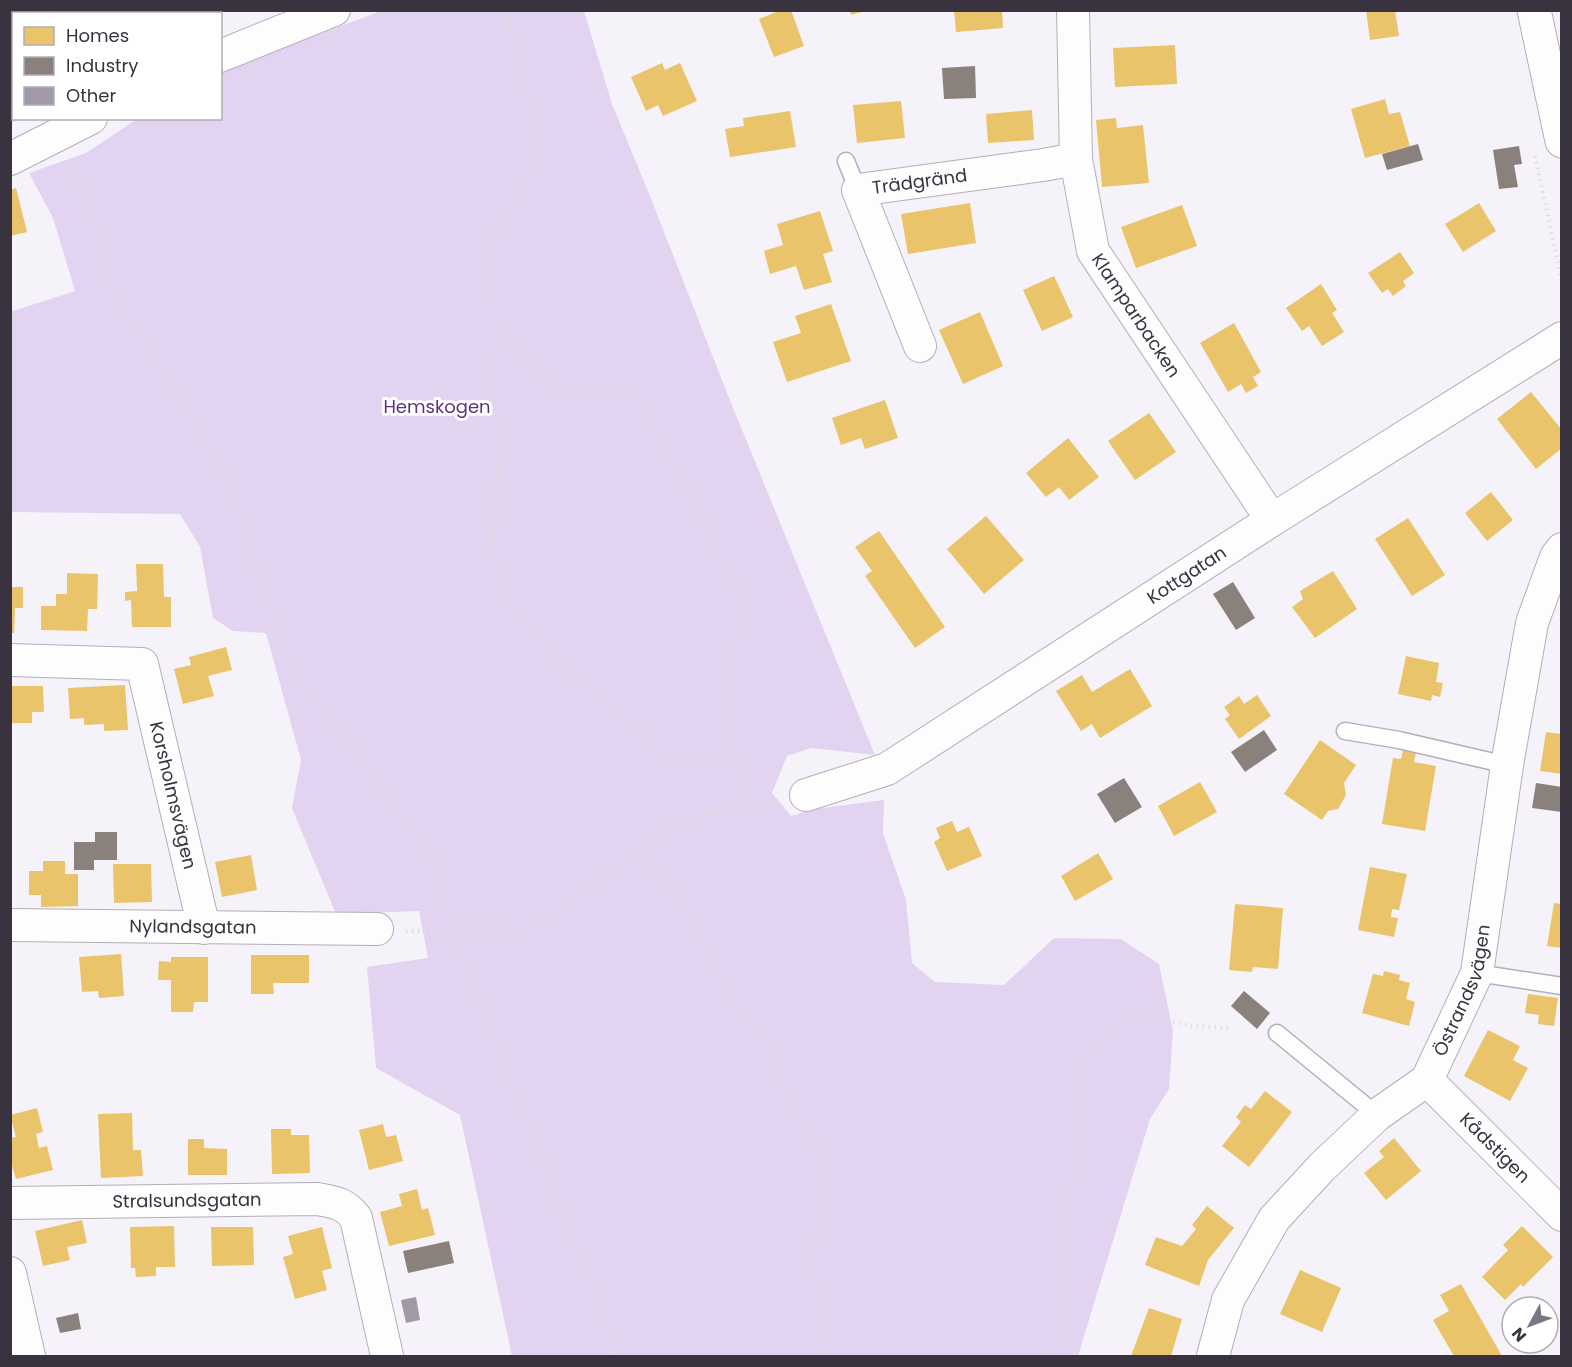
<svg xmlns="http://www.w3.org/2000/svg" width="1572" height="1367" font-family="Poppins,sans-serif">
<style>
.green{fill:#e2d4f1}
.homes{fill:#e9c46a}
.industry{fill:#8a817c}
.building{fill:#a199a8}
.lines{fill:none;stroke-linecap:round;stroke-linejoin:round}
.service-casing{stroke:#b3aeb8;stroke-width:19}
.minor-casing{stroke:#b3aeb8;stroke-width:34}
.tertiary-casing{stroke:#b3aeb8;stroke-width:35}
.path{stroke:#dfdee0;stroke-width:4;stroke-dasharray:1.5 4.5;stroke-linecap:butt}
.service{stroke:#fefdfe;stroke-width:16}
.minor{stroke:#fefdfe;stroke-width:32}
.tertiary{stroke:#fefdfe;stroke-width:33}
.labels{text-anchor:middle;stroke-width:6;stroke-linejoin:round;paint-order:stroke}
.street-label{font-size:18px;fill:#393340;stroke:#fff}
.park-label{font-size:18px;fill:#5a337d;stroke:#fff}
</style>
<rect width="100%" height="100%" fill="#f6f2fa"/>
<g class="green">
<polygon points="11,10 181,10 182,13 14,14 14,118 19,119 11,123"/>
<polygon points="381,11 584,11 612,104 648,191 729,398 875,755 811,748 787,756 772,793 791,816 815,809 884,800 883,833 906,900 912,963 935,982 1004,985 1054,938 1121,939 1159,964 1173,1031 1169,1089 1150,1119 1078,1356 512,1356 460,1115 376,1068 367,967 428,958 419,911 336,914 292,808 301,760 266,633 233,631 213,618 200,547 180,514 11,512 10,312 75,291 53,218 29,173 86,153 137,119 220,118 221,71"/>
</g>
<g class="homes">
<polygon points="781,10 791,10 804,46 774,57 759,19"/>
<polygon points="850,10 865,10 865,11 851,15"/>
<polygon points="954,10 1002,10 1003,28 956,32"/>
<polygon points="1366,10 1395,10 1399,36 1370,40"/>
<polygon points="1175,45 1177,84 1115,87 1113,48"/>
<polygon points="662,63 665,70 680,63 697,101 663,116 658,105 646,111 631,77"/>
<polygon points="1385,99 1389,114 1400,112 1410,146 1365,158 1351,109"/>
<polygon points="901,101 905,138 857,143 853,105"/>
<polygon points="1032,110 1034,140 988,143 986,114"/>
<polygon points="790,111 796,147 730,157 725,129 744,126 743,118"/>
<polygon points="1116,118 1117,128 1143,125 1149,183 1102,187 1096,120"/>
<polygon points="16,188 27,232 10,236 10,190"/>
<polygon points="970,203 976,243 908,254 901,214"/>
<polygon points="1479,203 1496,231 1463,252 1445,224"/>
<polygon points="1182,205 1197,246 1136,268 1121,227"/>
<polygon points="820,211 833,251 823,254 832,282 804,290 796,266 770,274 764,251 783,245 777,224"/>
<polygon points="1400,252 1414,273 1403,281 1406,286 1393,296 1388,289 1382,293 1368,273"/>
<polygon points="1054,276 1073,317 1042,331 1023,290"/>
<polygon points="1321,284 1337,310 1332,313 1344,332 1322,346 1309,326 1302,331 1286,308"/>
<polygon points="831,304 851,361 787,382 773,342 801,333 795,316"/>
<polygon points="980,312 1003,366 963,384 939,330"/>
<polygon points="1234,323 1261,372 1253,377 1258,386 1246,393 1241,384 1228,392 1200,343"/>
<polygon points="1531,392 1562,430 1562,448 1536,469 1497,419"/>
<polygon points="885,400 898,438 865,449 861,438 841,445 832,418"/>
<polygon points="1149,413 1176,452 1135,480 1108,441"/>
<polygon points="1068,438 1099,477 1069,500 1059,487 1046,497 1026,473"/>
<polygon points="1491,492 1513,520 1487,541 1465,513"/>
<polygon points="986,516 1024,560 984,594 947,549"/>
<polygon points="1408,518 1445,575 1412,596 1375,539"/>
<polygon points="879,531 945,627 915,648 865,576 872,571 855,547"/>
<polygon points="136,564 163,564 164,597 171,597 171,627 132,627 131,600 125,601 125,592 137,591"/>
<polygon points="1333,571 1357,609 1315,638 1292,607 1303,599 1300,591"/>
<polygon points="67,573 98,574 97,609 88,609 87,631 41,630 41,606 56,606 56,594 67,594"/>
<polygon points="10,587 23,587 23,608 15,608 14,633 10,633"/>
<polygon points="226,647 232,670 208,676 214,696 183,704 174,669 191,665 189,657"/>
<polygon points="1406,656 1439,663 1436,682 1443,683 1440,697 1432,695 1431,701 1398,694"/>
<polygon points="1130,669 1152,706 1100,738 1092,724 1081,731 1056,691 1082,675 1092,692"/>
<polygon points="125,685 128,730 104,731 104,724 84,725 84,718 70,719 68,688"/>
<polygon points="10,686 43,686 44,712 32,712 32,723 10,723"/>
<polygon points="1257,695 1271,716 1239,739 1225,719 1230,715 1224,707 1239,696 1244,704"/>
<polygon points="1546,732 1562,734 1562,774 1540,771"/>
<polygon points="1320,740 1356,765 1344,783 1346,795 1338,809 1328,811 1322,820 1284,794"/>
<polygon points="1403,750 1416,752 1414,762 1436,766 1425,831 1382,824 1393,758 1401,759"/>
<polygon points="1200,782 1217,812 1174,836 1158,806"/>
<polygon points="952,821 957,832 969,827 982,856 947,871 934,842 940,838 936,828"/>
<polygon points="1098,853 1113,879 1075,901 1061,876"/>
<polygon points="251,855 257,890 222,897 215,862"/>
<polygon points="43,861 65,861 65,874 78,874 78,906 41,907 41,895 29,895 29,871 43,871"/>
<polygon points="113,864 151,864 152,902 114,903"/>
<polygon points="1370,867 1407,874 1399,910 1392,909 1391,917 1398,918 1394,937 1358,930"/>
<polygon points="1554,903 1562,904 1562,948 1547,946"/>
<polygon points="1235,904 1283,908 1278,969 1253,967 1252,972 1229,970"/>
<polygon points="121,954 124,996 99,998 98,991 82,992 79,957"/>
<polygon points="251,955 309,955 309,983 273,983 274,994 251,994"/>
<polygon points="171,957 208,957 208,1002 194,1002 193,1012 171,1012 171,980 158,980 159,961 171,962"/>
<polygon points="1384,971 1400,975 1399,980 1410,983 1406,999 1415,1002 1409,1026 1362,1013 1373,974 1383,976"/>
<polygon points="1528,994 1558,998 1554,1026 1538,1024 1539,1015 1525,1013"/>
<polygon points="1488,1030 1520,1046 1513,1060 1528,1068 1510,1101 1464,1076"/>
<polygon points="1265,1091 1292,1112 1249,1167 1222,1146 1241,1122 1236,1117 1245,1105 1251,1109"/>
<polygon points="37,1108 43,1132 36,1134 39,1148 47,1146 53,1170 16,1179 10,1159 10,1138 16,1137 10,1115"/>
<polygon points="132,1113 133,1150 141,1150 143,1176 101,1178 98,1114"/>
<polygon points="383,1124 386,1137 396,1135 403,1161 369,1170 359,1130"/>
<polygon points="271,1129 291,1129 291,1135 309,1135 310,1173 272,1174"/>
<polygon points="1394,1138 1421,1171 1386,1200 1364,1173 1384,1157 1379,1151"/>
<polygon points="188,1139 204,1139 204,1148 227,1149 227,1175 188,1175"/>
<polygon points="417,1189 422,1210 428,1208 435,1235 389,1246 380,1212 402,1206 399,1194"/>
<polygon points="1207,1206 1234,1228 1208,1260 1199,1286 1145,1265 1156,1237 1182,1246 1196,1229 1192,1225"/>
<polygon points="82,1220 87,1243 67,1247 70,1260 43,1266 35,1231"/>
<polygon points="174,1226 175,1267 156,1267 156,1276 136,1277 135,1268 131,1268 130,1227"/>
<polygon points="1522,1226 1553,1257 1523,1287 1521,1284 1505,1300 1482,1277 1508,1250 1503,1245"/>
<polygon points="211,1227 253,1227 254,1265 212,1266"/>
<polygon points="322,1227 332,1268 322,1271 327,1290 295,1299 283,1257 293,1254 288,1236"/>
<polygon points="1300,1270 1341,1288 1322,1332 1280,1314"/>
<polygon points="1461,1284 1502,1356 1454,1356 1433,1320 1449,1311 1440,1295"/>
<polygon points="1149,1308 1182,1319 1171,1356 1131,1356"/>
</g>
<g class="industry">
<polygon points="975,66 976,98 944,99 942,68"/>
<polygon points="1418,144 1423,160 1387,170 1382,154"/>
<polygon points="1519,146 1522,164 1514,165 1518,187 1499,189 1493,150"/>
<polygon points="1233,582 1255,618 1236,630 1213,594"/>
<polygon points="1264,730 1277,750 1245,772 1231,752"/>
<polygon points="1124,778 1142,807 1115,823 1097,794"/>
<polygon points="1536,783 1562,787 1562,812 1532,808"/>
<polygon points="95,832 117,832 117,860 94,860 94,870 74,870 74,842 95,842"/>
<polygon points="1244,991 1270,1013 1257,1029 1231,1006"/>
<polygon points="449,1241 454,1263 408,1273 403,1251"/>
<polygon points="78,1313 81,1329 60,1333 56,1318"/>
</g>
<polygon class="building" points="416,1297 420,1320 406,1323 401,1300"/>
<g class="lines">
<defs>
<g id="service">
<polyline points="846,161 858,190"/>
<polyline points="1345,731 1399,740 1507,765"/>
<polyline points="1477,973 1562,986"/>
<polyline points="1277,1033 1377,1115"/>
</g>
<g id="minor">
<path id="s1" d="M1073,10L1076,159L1093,251L1272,520"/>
<polyline points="220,56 334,10"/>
<polyline points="10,159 91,118"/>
<path id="s2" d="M920,346L858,190L1043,165L1076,159"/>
<path id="s3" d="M10,660L142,664L204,928"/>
<path id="s4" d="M806,795L887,769L1272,520L1562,338"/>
<path id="s5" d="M10,925L377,929"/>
<path id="s6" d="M1427,1080L1562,1215"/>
<path id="s7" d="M10,1203L317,1199C334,1202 345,1203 356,1218L387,1356"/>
<polyline points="10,1273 29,1356"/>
<path id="s8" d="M1213,1356L1228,1300L1274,1219L1322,1167L1377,1115L1427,1080L1477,973L1507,765L1532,623L1556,557L1562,549"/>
</g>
<polyline id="tertiary" points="1534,10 1562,141"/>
</defs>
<use href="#service" class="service-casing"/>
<use href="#minor" class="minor-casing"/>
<use href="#tertiary" class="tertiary-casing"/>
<g class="path">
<polyline points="509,10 510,29 531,103 534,134 528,167 526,188 495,230 489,252 499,334 489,376 493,414 505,441 498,464 496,484 496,519 493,543 499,580 508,606 551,647 564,674 587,686 606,706 633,722 651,741 666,759 681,762 703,764 717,761 729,746"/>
<polyline points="113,14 114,10"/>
<polyline points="1535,156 1562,282"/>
<polyline points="69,161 91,209 114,293 161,365 228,481 252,557 290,658 304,687 338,727 439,868 453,931 609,1331 615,1356"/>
<polyline points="499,334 559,389 629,389 681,472 728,574 749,600 738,628 731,660 725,723 729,746 741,770 752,805"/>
<polyline points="628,861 641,857 667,880 684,904 696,927 709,957 724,987 747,1017 768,1035 776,1071 788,1104 807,1130 828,1164 817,1234 806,1257 819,1292 829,1356"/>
<polyline points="406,931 453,931 477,927 522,929 574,900 628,861 677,820 778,800"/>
<polyline points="1046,1356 1053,1346 1066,1301 1058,1248 1072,1187 1077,1137 1072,1107 1090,1060 1112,1033 1141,1015 1193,1026 1230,1028"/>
</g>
<use href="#service" class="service"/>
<use href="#minor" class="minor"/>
<use href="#tertiary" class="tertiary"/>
</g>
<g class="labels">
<g class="street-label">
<text dy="6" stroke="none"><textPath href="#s2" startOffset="230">Trädgränd</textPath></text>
<text dy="6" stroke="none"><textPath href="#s1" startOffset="320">Klamparbacken</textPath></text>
<text dy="6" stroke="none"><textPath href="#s4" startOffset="442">Kottgatan</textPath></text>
<text dy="6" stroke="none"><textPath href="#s3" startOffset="267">Korsholmsvägen</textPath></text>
<text dy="6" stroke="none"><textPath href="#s5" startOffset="183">Nylandsgatan</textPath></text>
<text dy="6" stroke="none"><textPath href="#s8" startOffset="456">Östrandsvägen</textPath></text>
<text dy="6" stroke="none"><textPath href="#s6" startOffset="96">Kådstigen</textPath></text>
<text dy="6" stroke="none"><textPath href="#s7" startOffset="177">Stralsundsgatan</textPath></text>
</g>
<g class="park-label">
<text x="437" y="413">Hemskogen</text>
</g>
</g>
<rect width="1572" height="1367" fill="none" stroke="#393340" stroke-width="24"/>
<rect x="12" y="12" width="210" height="108" fill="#ffffff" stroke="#b0adb3" stroke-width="1.5"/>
<rect x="24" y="27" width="30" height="18" fill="#e9c46a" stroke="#b0adb3" stroke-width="1.5"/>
<text x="66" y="42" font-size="18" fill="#393340">Homes</text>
<rect x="24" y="57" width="30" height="18" fill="#8a817c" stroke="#b0adb3" stroke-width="1.5"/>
<text x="66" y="72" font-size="18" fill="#393340">Industry</text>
<rect x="24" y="87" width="30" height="18" fill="#a199a8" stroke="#b0adb3" stroke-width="1.5"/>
<text x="66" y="102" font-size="18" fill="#393340">Other</text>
<g transform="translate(1530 1325) rotate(229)"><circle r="28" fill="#ffffff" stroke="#b0adb3" stroke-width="1.5"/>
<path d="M0-4.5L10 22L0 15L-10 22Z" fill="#7b7681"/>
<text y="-9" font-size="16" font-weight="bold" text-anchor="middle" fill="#393340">N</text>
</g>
</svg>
